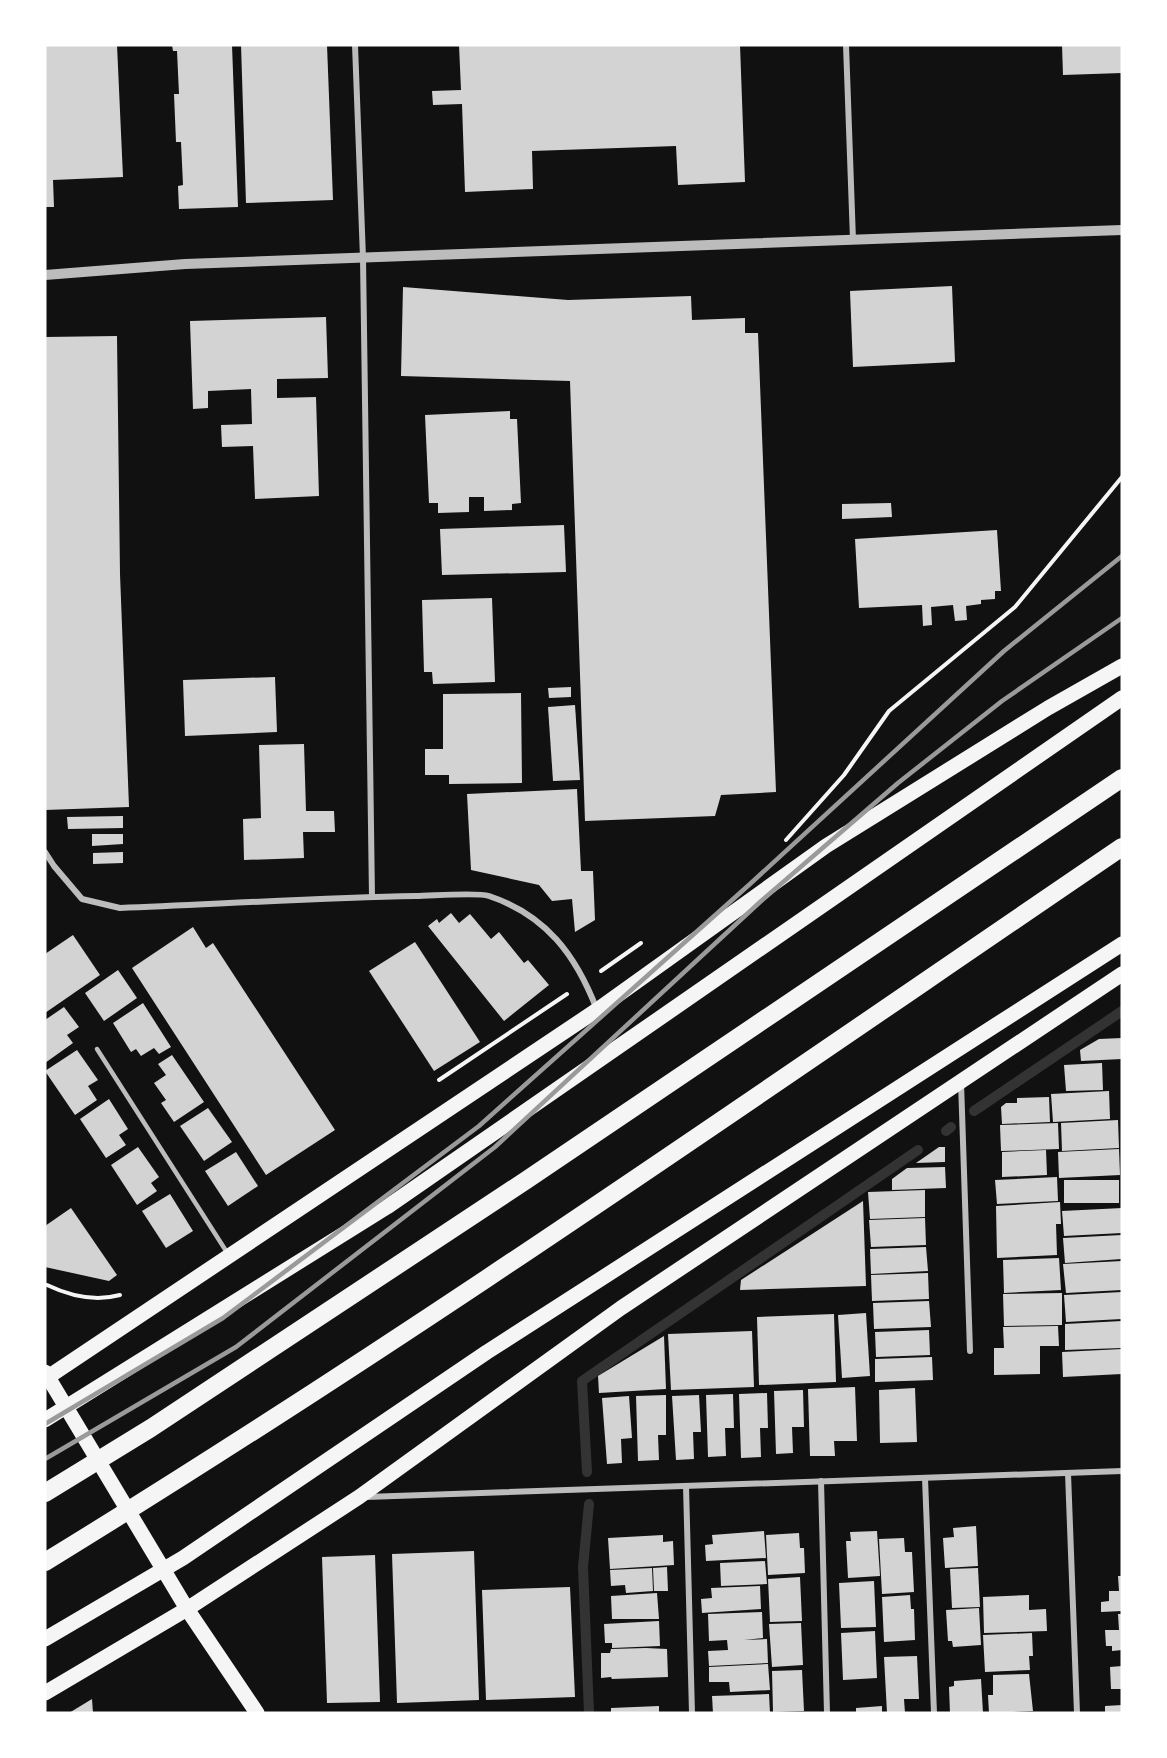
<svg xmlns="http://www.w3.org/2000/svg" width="1167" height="1758" font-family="'IBM Plex Sans',sans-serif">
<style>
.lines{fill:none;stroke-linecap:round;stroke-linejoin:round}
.stream{stroke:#333;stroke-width:10}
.building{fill:#d3d3d3}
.path{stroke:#f5f5f5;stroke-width:4}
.service{stroke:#bcbcbc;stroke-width:4.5}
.minor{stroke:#bcbcbc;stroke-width:6}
.tertiary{stroke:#bcbcbc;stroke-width:10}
.primary{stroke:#f5f5f5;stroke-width:15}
.motorway{stroke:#f5f5f5;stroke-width:18}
.rail{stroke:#9a9a9a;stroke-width:4.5}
</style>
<rect width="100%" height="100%" fill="#111"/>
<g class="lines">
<g class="stream">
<polyline points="974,1111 1122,1011"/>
<polyline points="946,1131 951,1127"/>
<polyline points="587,1472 582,1381 918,1150"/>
<polyline points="589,1504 583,1567 589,1713"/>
</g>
</g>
<g class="building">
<polygon points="45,45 117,45 123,177 53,180 54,207 45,207"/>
<polygon points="172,45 232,45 238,207 179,209 178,186 183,185 181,142 176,142 174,94 179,94 177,51 173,51"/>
<polygon points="241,45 327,45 333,200 246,203"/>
<polygon points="459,45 740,45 745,182 678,185 676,146 532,151 533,189 465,192 462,104 433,105 432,91 461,90"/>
<polygon points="1062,45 1122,45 1122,73 1063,75"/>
<polygon points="952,286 955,362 853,367 850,291"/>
<polygon points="403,287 568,300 691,296 692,320 745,318 745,333 758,333 776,792 721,795 715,816 585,821 570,381 401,376"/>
<polygon points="326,317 328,378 277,379 277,398 316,397 319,496 255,499 253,446 222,447 221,425 252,424 251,389 208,391 208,408 193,409 190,321"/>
<polygon points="117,336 120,574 129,807 45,810 45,337"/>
<polygon points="510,411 510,419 517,419 521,503 512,504 512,510 484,511 484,497 469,497 469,512 438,513 438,503 429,503 425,415"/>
<polygon points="891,503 892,517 842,519 842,504"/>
<polygon points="564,525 566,572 442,575 440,529"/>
<polygon points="997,530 1001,591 995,591 995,599 981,600 981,604 966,606 967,620 955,621 953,605 931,607 932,625 923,626 922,605 859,608 855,539"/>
<polygon points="492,598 495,682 433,684 432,672 424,672 422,600"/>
<polygon points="275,677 277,732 185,736 183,680"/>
<polygon points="571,687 571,697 549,698 548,688"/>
<polygon points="521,693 522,783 449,784 449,775 425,775 425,749 443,749 443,694"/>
<polygon points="575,705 580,780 553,781 548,707"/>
<polygon points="304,744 306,811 334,811 335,832 303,832 304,858 244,860 243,819 261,818 259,745"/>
<polygon points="577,789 581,871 593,871 595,920 575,932 572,899 552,901 539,885 471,870 467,794"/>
<polygon points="123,816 123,828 68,829 67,817"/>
<polygon points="92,834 123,834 123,844 92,846"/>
<polygon points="123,852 123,863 93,864 93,853"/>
<polygon points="451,913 459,923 470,914 491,939 499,932 524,963 528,960 549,985 504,1021 428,926 437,919 439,923"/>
<polygon points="193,927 206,948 213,943 335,1130 266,1175 132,968"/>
<polygon points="73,935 100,975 45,1013 45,954"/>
<polygon points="415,942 480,1042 434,1071 369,971"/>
<polygon points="118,970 137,998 104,1021 85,993"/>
<polygon points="143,1003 171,1047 159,1054 154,1048 141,1056 136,1049 131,1052 113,1023"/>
<polygon points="64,1007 79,1027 67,1035 73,1043 45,1063 45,1020"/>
<polygon points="1122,1038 1122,1059 1081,1061 1080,1050 1099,1039"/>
<polygon points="77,1050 98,1080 88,1086 97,1100 75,1115 45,1071"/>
<polygon points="172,1055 204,1102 174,1122 161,1103 166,1100 154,1083 166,1075 158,1064"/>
<polygon points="1102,1063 1103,1090 1066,1091 1064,1065"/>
<polygon points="1109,1091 1110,1119 1053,1122 1051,1094"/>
<polygon points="1049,1097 1050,1122 1002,1124 1001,1107 1006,1103 1017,1103 1017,1098"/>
<polygon points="109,1099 128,1129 119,1135 126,1145 106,1158 80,1119"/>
<polygon points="208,1108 232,1142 204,1161 180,1126"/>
<polygon points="1118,1120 1119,1148 1062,1151 1061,1123"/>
<polygon points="1058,1123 1059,1149 1001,1151 1000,1125"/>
<polygon points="138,1147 159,1177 151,1183 157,1191 137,1205 111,1165"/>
<polygon points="939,1147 945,1147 945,1162 916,1163"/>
<polygon points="1119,1149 1120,1175 1059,1178 1058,1152"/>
<polygon points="1046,1150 1047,1175 1002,1177 1002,1152"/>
<polygon points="236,1152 258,1186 228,1206 205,1171"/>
<polygon points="945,1167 946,1188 892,1190 892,1179 907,1168"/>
<polygon points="1057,1177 1058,1201 997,1204 995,1180"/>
<rect x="1064" y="1180" width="55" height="23"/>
<polygon points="925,1190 925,1217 870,1219 868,1192"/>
<polygon points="170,1194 193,1231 166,1248 142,1211"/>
<polygon points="863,1201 866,1286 740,1290 741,1280"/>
<polygon points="1060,1202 1061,1224 1056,1224 1057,1255 997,1258 996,1206"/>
<polygon points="71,1208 117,1275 109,1281 45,1267 45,1226"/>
<polygon points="1122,1208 1122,1233 1064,1236 1062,1211"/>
<polygon points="925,1218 926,1245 871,1247 869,1220"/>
<polygon points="1122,1235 1122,1259 1065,1263 1063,1238"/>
<polygon points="926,1247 928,1271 871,1274 870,1249"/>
<polygon points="1059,1258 1061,1290 1004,1293 1003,1260"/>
<polygon points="1122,1261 1122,1290 1066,1293 1063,1264"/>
<polygon points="928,1273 929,1299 872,1301 871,1275"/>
<polygon points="1122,1292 1122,1319 1066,1322 1064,1295"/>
<polygon points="1062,1293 1062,1325 1004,1326 1003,1294"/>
<polygon points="929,1301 931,1327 874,1329 873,1303"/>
<polygon points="866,1313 870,1376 842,1378 838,1315"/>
<polygon points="834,1314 836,1382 759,1385 757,1317"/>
<polygon points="1122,1321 1122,1348 1065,1350 1065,1324"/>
<polygon points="1058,1326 1059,1346 1040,1346 1040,1374 994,1375 994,1348 1004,1348 1003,1327"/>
<polygon points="929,1330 930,1355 876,1357 875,1332"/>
<polygon points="752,1331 754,1387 671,1390 668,1334"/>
<polygon points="664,1336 666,1389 599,1393 598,1376"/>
<polygon points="1122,1349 1122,1374 1063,1377 1062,1352"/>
<polygon points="932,1357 933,1380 875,1382 875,1359"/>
<polygon points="855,1387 857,1441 834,1441 835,1456 810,1456 808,1389"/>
<polygon points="915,1388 917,1442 880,1443 879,1390"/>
<polygon points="803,1390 804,1427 792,1427 793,1453 776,1454 774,1391"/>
<polygon points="767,1393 768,1428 760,1428 761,1457 741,1458 739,1394"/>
<polygon points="733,1394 734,1428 725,1428 726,1456 708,1457 706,1395"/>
<polygon points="666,1395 666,1435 658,1435 659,1460 638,1461 636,1396"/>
<polygon points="699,1395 701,1432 693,1432 694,1459 676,1460 672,1396"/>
<polygon points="629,1396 632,1438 621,1439 622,1463 607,1464 602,1398"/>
<polygon points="976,1526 978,1566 945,1568 943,1538 954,1537 953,1528"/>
<polygon points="764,1531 766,1558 706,1561 705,1545 713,1544 712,1535"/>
<polygon points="877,1531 880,1576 848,1578 846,1541 851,1541 850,1532"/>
<polygon points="799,1533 800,1548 804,1548 805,1573 768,1575 766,1535"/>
<polygon points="663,1535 663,1542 673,1541 674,1565 610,1569 608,1538"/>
<polygon points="904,1538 905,1552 912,1552 914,1592 882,1594 879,1539"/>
<polygon points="474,1551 479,1700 397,1703 392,1554"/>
<polygon points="375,1555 380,1702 327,1703 322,1557"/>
<polygon points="765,1561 767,1584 721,1586 720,1563"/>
<polygon points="667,1567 668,1591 654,1591 653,1568"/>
<polygon points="652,1568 653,1591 626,1593 625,1585 611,1586 610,1570"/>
<polygon points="978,1568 980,1607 952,1608 950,1569"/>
<polygon points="1118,1576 1122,1576 1122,1611 1101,1612 1101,1602 1109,1601 1109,1591 1119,1591"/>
<polygon points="800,1577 802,1621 770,1622 768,1579"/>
<polygon points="874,1581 876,1627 841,1628 839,1583"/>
<polygon points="760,1586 761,1609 702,1613 701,1599 712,1598 711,1588"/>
<polygon points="570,1587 575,1697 486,1700 482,1590"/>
<polygon points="657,1593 659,1619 612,1619 611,1596"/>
<polygon points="910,1595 911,1609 914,1609 915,1640 884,1642 882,1597"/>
<polygon points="1029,1595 1029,1610 1046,1609 1047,1631 984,1633 983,1597"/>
<polygon points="979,1608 981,1645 953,1647 952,1641 948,1641 946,1610"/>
<polygon points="762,1612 763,1638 744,1640 767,1639 768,1663 709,1666 708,1651 728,1650 727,1640 709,1641 708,1614"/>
<polygon points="1118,1614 1122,1614 1122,1650 1112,1651 1112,1646 1106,1646 1105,1630 1119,1630"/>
<polygon points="659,1621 660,1646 612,1648 612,1643 605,1643 604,1624"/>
<polygon points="801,1623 803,1665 772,1667 769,1624"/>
<polygon points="875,1631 877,1678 843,1680 841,1633"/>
<polygon points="1032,1633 1033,1656 1029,1656 1030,1670 985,1672 983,1635"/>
<polygon points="646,1648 667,1649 668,1677 612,1679 611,1677 601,1678 601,1653 610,1653 611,1649"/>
<polygon points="917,1656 919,1699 904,1699 905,1713 887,1713 884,1657"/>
<polygon points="768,1664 770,1690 730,1692 729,1682 709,1682 709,1667"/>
<polygon points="1122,1666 1122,1689 1111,1689 1110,1667"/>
<polygon points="802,1670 804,1711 773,1712 772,1671"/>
<polygon points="1029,1674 1033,1711 989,1713 988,1695 993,1695 993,1675"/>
<polygon points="981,1679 983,1713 950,1713 949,1687 954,1686 954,1681"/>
<polygon points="769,1694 770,1713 713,1713 712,1696"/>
<polygon points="92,1699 93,1713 69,1713"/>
<polygon points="1122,1705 1122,1713 1105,1713 1105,1706"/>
<polygon points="659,1706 659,1713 611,1713 611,1708"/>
<polygon points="882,1706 882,1713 856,1713 856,1708"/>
</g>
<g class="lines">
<g class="path">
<polyline points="786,840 844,775 889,711 1015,607 1122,477"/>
<polyline points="601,971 641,943"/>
<polyline points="439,1080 567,994"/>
<path d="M47,1285C70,1296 94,1302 120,1295"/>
</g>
<polyline class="service" points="97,1049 228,1254"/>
<g class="minor">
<polyline points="355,45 363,258 372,897"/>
<polyline points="846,45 853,240"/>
<path d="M45,852L54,866L82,899L120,908C219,904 317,898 416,896C431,896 477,892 489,896C546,915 576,955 597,1010"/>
<polyline points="961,1082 970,1351"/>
<polyline points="1068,1473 1077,1713"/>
<polyline points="925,1478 934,1713"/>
<polyline points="821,1481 827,1713"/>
<polyline points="686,1486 692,1713"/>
<polyline points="366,1497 1122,1471"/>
</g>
<polyline class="tertiary" points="45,275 185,264 1122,230"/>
<g class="primary">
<polyline points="45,1372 187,1609 257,1713"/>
<polyline points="45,1379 597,1010 826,846 1048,708 1122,666"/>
<polyline points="45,1420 387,1207 1122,698"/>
<polyline points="45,1639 183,1558 487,1352 1122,944"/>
<polyline points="45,1693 187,1609 359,1497 621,1308 1122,974"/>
</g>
<g class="motorway">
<polyline points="45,1493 151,1428 525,1181 1122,778"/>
<path d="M45,1562C412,1337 766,1089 1122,847"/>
</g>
<g class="rail">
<polyline points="45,1424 223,1318 479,1126 750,884 1004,651 1122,556"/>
<polyline points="45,1459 236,1347 495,1147 760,902 898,783 1002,701 1122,618"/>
</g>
</g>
<rect width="1167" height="1758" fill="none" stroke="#ffffff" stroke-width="93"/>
</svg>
